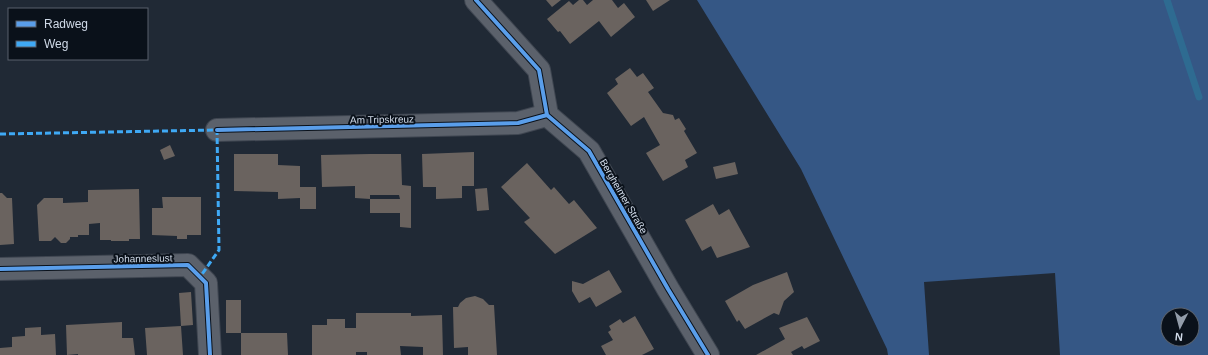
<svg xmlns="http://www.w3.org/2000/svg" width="1208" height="355" font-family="Arial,sans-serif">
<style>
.forest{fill:#355785;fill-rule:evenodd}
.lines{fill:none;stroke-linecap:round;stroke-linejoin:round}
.stream{stroke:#2e6b91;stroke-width:7}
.building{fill:#6a635f;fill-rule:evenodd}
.minor-casing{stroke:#3f4651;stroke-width:24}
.minor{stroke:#5b616b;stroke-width:22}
.quiet{stroke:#3fa9f5;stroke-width:3;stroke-dasharray:6 3;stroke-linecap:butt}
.cycleway-casing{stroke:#0a111a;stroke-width:6}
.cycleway{stroke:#5a9eea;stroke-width:4}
.labels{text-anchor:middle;stroke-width:4;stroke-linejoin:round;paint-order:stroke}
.street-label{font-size:10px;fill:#d0dae8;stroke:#0a111a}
</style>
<rect width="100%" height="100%" fill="#202935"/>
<path class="forest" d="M697,0H1208V355H1060L1055,273L924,282L929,355H888L887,349L801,169ZM1168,315H1192V339H1168Z"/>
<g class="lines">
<polyline class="stream" points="1167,0 1199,97"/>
</g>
<g class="building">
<polygon points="546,0 561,0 552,7"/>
<polygon points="579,0 583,0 587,5 593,0 612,0 618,8 624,3 635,17 611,37 599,21 570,44 560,31 558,32 547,19 569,1 573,5"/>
<polygon points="646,0 670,0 653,11"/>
<polygon points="630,68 637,77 643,73 654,88 648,92 663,113 673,115 675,120 679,118 686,129 684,131 697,153 685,160 688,167 663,181 646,153 660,145 644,117 631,126 607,93 618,84 615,79"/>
<polygon points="170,145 175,156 164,160 160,150"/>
<polygon points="474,152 474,186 462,186 462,198 436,199 436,187 423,187 422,154"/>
<polygon points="234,154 278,154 278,165 300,166 300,187 316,187 316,209 300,209 300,198 278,199 278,192 234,191"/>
<path d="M370,154H401L402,185L411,186V228L400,227V213H370V199L355,198V186L322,187L321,155ZM370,195H399L400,199H370Z"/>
<polygon points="735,162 738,174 716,179 713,167"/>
<polygon points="527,163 551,190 554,187 569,204 574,200 597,228 555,254 524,222 530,218 501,187"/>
<polygon points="487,188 489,210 477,211 475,189"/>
<polygon points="139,189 140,239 129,239 129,241 111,241 111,240 100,240 100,223 89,224 89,235 78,235 78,237 70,237 70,239 66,243 61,243 55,237 51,241 39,241 37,205 44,198 63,198 63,203 88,202 88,190"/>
<polygon points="0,193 2,193 7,198 12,198 14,244 0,245"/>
<polygon points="162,197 201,197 201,235 187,235 187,239 177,239 177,236 152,235 152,208 163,208"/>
<polygon points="713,204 719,215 729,209 750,247 717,258 711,246 702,251 685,220"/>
<polygon points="609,270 622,292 596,307 590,297 579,303 572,291 572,281 583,284"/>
<polygon points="787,272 794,292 784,301 779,315 774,313 745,329 739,320 737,322 725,301 753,285"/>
<polygon points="191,292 193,325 181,326 183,355 147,355 145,328 181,326 179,293"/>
<polygon points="475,296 483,299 489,305 494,305 497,355 468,355 468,347 454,348 453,307 458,307 460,303 466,298"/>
<polygon points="226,300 241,300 241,333 287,333 288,355 241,355 241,333 226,333"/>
<polygon points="356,313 411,313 411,316 442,315 443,355 423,355 423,347 400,346 401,355 367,355 367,352 356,352 356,355 312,355 312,325 327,325 327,319 345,319 345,328 356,328"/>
<polygon points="635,316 654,349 642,355 606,355 601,346 613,340 608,332 611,330 609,326 620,319 623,323"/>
<polygon points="807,317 820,341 804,349 802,346 791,352 793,355 756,355 785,339 779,328"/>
<polygon points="122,322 122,338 133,338 135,355 78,355 78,354 67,355 66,325"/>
<polygon points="41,327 41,335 55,334 56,355 0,355 0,348 12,347 12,337 25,336 25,328"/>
</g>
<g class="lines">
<defs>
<g id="minor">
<polyline points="476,0 539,70 547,115 589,151 668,289 708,355"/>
<polyline points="217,130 518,123 547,115"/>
<polyline points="0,269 188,265 206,283 210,355"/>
</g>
</defs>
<use href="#minor" class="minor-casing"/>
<use href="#minor" class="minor"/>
<polyline class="quiet" points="0,134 217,130 219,250 200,277"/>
<defs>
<g id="cycleway">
<polyline points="476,0 539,70 547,115 589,151 668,289 708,355"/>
<polyline points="217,130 518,123 547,115"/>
<polyline points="0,269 188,265 206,283 210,355"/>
</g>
</defs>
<use href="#cycleway" class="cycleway-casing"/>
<use href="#cycleway" class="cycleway"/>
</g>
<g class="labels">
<g class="street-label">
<text transform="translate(382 119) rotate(-1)" y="4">Am Tripskreuz</text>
<text transform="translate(624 196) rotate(60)" y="4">Bergheimer Straße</text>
<text transform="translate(143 258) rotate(-1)" y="4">Johanneslust</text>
</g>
</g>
<rect x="8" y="8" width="140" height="52" fill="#0a111a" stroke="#59616c"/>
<rect x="16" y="21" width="20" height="6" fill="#5a9eea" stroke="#59616c"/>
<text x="44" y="28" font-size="12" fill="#d0dae8">Radweg</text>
<rect x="16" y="41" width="20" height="6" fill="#3fa9f5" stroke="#59616c"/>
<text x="44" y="48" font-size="12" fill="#d0dae8">Weg</text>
<g transform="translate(1180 327) rotate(186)"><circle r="19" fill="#0a111a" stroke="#59616c"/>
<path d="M0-3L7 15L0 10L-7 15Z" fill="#929ca9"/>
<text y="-6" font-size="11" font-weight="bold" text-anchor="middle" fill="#d0dae8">N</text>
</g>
</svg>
